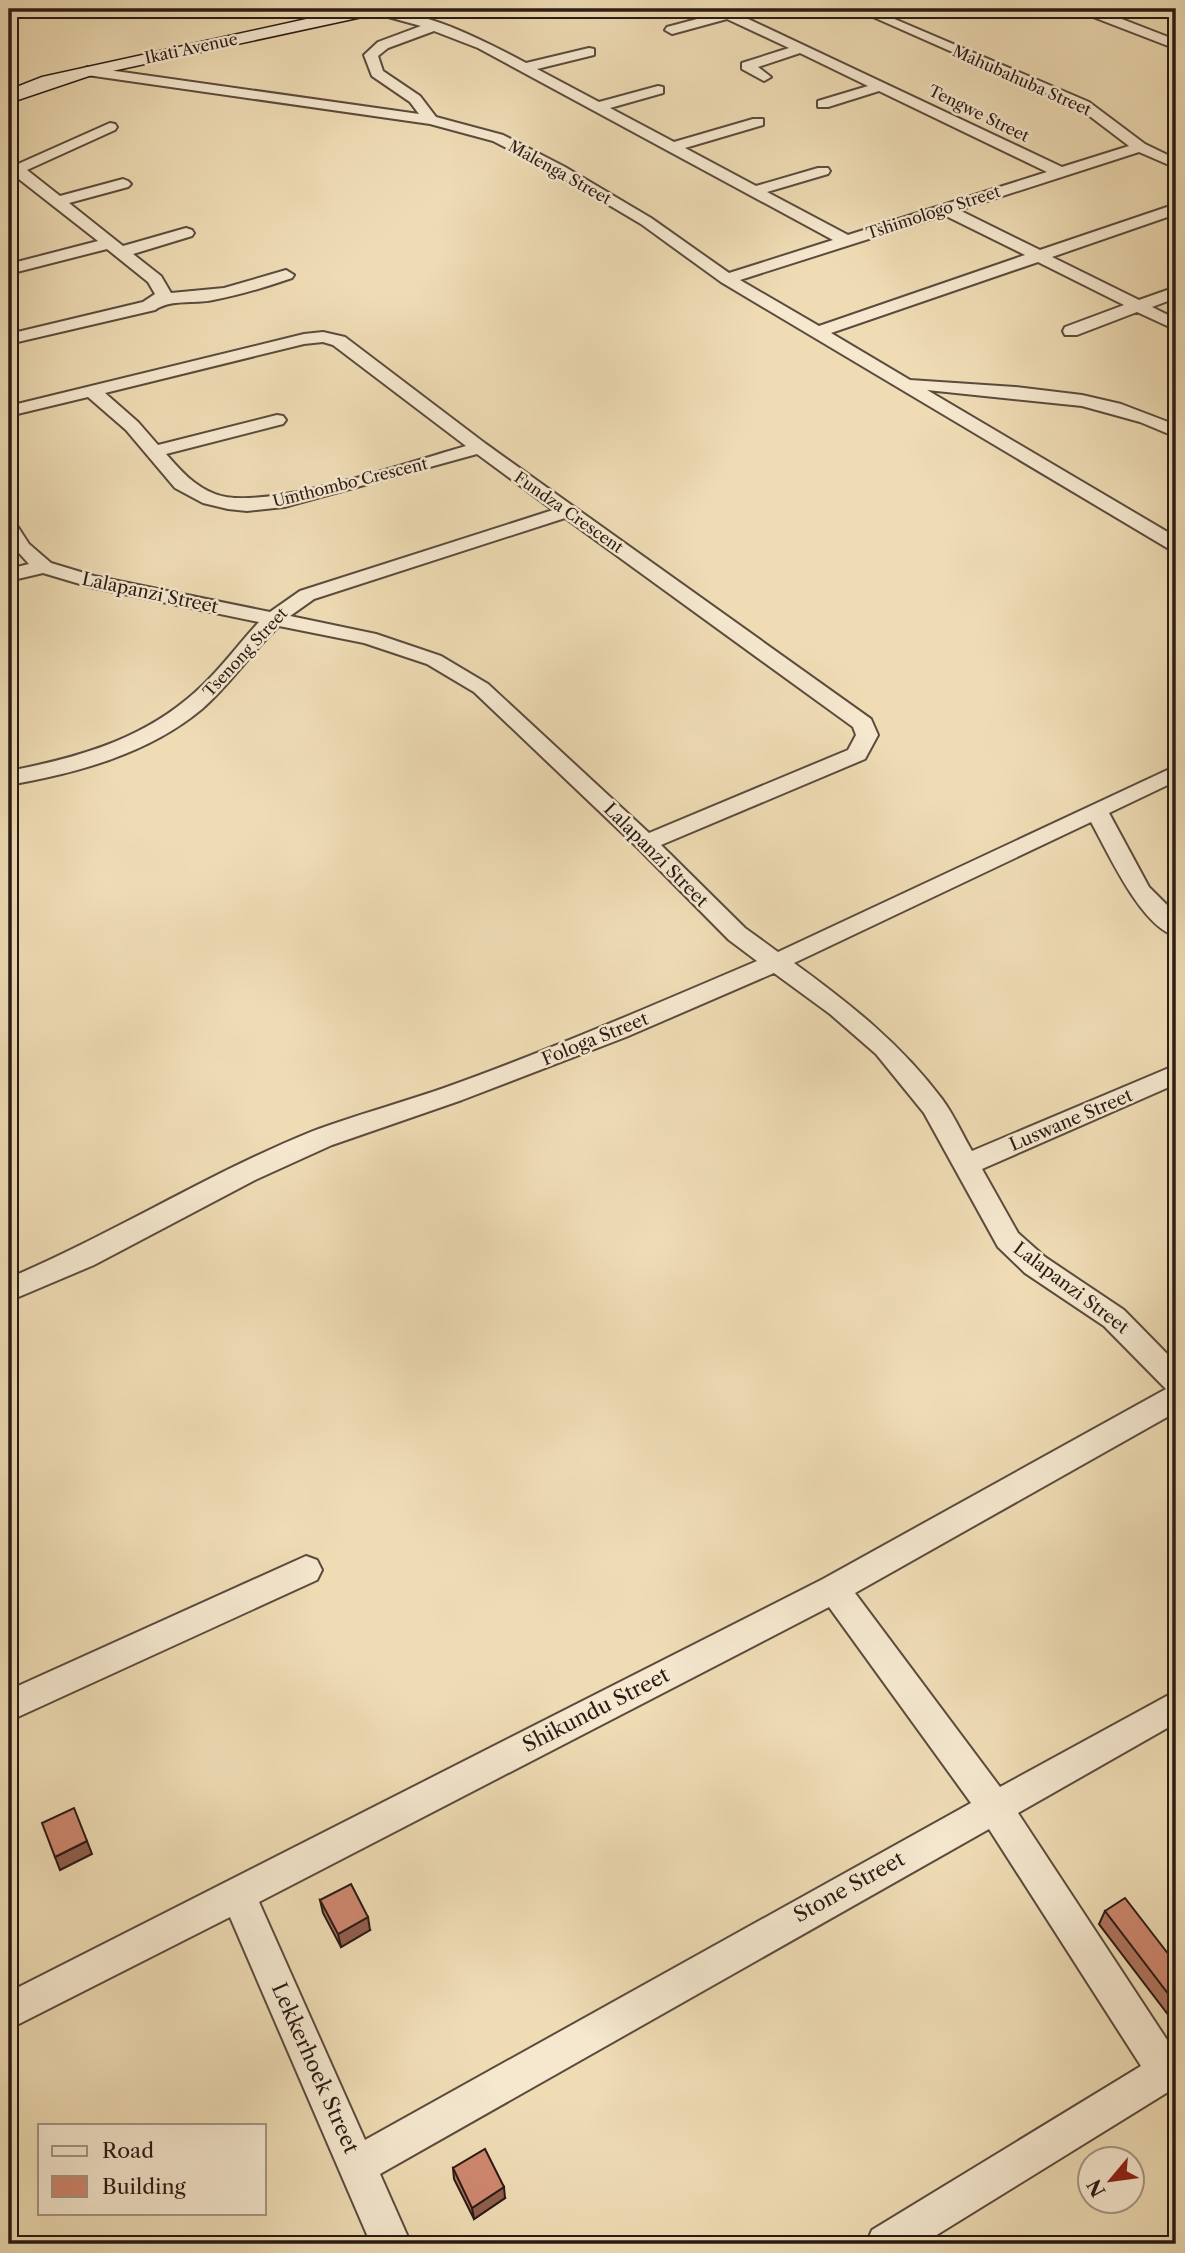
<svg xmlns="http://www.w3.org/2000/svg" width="1185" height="2253" font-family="'Libre Caslon Text',serif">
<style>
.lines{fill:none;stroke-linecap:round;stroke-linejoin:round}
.street-casing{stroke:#5b4b3d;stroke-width:4}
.secondary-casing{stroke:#2a1b15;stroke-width:3}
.street{fill:#f5e8cf;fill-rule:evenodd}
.secondary{fill:#f5e8cf;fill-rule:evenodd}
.wall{fill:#b17560;stroke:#2a1b15;stroke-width:2}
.shaded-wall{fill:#905f4e;stroke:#2a1b15;stroke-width:2}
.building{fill:#ce8870;stroke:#2a1b15;stroke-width:2}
.labels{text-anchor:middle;stroke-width:5;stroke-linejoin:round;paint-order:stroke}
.far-street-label{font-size:16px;fill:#2a1b15;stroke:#f5e8cf}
.street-label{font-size:18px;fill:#2a1b15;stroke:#f5e8cf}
.near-street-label{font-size:21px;fill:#2a1b15;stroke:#f5e8cf}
</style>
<rect width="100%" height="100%" fill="#efdcb5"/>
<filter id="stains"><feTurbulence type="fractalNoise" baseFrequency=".00286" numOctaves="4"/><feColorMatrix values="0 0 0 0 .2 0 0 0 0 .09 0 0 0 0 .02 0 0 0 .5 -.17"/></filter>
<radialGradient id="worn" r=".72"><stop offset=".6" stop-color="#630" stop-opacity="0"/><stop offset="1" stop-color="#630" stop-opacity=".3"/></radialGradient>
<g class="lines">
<defs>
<g id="street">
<path d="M369,9C423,9 479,38 526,63L589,48L594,49V55L537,69L599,102L658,86L663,87V93L610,108L674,142L753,119H763V125L685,148L756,186L818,168H828L830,171L828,174L767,192L848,235L1047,172L879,91L828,107H818V101L868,86L800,53L758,67L771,77L764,81L742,69V63L789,48L727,19L672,34L665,30L667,27L716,14L711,9H727L1062,167L1129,146L1079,108L855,9H871L1089,102L1145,144L1176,159V168L1139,152L959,210L1040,250L1176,204V214L1052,257L1139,300L1176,287V298L1152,307L1176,319V330L1137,312L1077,335H1065L1063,331L1065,327L1124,305L1038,262L831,333L910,380L1015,387L1082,395L1121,404L1176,425V437L1140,422L1082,406L927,390L1176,537V551L1169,549L721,282L641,224L555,173L493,141L430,124L87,75L80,71L87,67L419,114L410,102L372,76L364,55L378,42L421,26L370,12ZM434,31L478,48L833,240L729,273L651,218L565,167L503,135L436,117L420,96L383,71L378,56L388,48ZM944,215L1025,255L819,326L740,280Z"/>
<polygon points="1079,9 1096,9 1176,40 1176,49 1080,12"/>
<path d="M110,123L115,124L117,127L115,130L27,170L60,196L123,179L128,181L131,184L128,187L69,203L123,246L186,228L192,230L194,233L192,236L133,254L161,276L171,293L224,288L286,270L294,275L292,278C266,287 240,295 213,300C193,304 171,299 155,310L9,344V334L143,302L155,294L148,282L107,249L9,274V264L98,241L15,176L9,177V168Z"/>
<path d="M323,332L345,337L486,444L871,719L878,735L865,759L661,845L745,928L778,952L1176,766V781L1109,813L1149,887L1176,914V936C1141,927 1108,852 1091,822L794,963C849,1003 901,1044 942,1099C954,1115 962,1134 972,1151L1176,1065V1084L982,1169L1018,1233L1045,1257L1124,1310L1176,1363V1412L855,1593L1000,1787L1176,1691V1723L1018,1813L1173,2049L1176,2047V2087L922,2244H866L872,2230L1141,2066L989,1829L380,2174L411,2244H371L230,1917L9,2029V1992L823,1579L1166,1389L1104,1326L1025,1273L998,1247L924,1113L876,1054L830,1014L774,973L626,1037L462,1100L332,1145L255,1180L94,1265L9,1301V1278C113,1234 209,1173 313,1131C356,1115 401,1103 444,1088C550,1050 654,1005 757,961L729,940L638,848L474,692L427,664L364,643L279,626C251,652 231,684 202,709C148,754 77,773 9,785V771C72,759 135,742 186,700C214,678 235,648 259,622L90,587L43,573L9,581V569L29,564L9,542V522L16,524L29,544L51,563L94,576L270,612L300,591L553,510L477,454L284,507L247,511L228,509L203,503L175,488L126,430L88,397L9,416V406L304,334ZM323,342L333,345L466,446C413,461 262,513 215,494C194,486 181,471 166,454L283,424L286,420L283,416L277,415L158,445L138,422L105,393L304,344ZM565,518L853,727L856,735L848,750L649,833L488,684L441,656L376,634L290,616L314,599ZM829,1607L971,1803L365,2140L259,1902Z"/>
<polygon points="306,1556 317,1560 322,1570 317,1580 9,1721 9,1690"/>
</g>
<polygon id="secondary" points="352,9 385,9 376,14 89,76 9,103 9,90 42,77"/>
</defs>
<use href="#street" class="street-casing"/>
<use href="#secondary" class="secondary-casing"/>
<use href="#street" class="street"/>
<use href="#secondary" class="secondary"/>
</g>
<g class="wall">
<polygon points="320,1900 370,1930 341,1947 323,1913"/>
<polygon points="1105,1911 1176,1964 1176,2025 1099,1924"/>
<polygon points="453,2168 505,2198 474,2219 454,2179"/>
</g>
<g class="shaded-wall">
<polygon points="87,1841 92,1854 60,1870 55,1857"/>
<polygon points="368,1917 370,1930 341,1947 338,1934"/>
<polygon points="504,2187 505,2198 474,2219 472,2208"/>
</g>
<g class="building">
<polygon points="74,1808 87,1841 55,1857 42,1823"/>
<polygon points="351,1884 368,1917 338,1934 320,1900"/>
<polygon points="1125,1898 1176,1964 1176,2004 1105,1911"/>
<polygon points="485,2149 504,2187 472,2208 453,2168"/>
</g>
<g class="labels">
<g class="far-street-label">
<text transform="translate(191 48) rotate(-12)" y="6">Ikati Avenue</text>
<text transform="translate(1022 80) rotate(24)" y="6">Mahubahuba Street</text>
<text transform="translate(979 113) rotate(26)" y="6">Tengwe Street</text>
<text transform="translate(560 172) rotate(29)" y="6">Malenga Street</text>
<text transform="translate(933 212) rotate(-18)" y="6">Tshimologo Street</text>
<text transform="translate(350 482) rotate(-14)" y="6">Umthombo Crescent</text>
<text transform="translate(569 512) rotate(35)" y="6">Fundza Crescent</text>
<text transform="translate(245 652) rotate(-47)" y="6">Tsenong Street</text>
</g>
<g class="street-label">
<text transform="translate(150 593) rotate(12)" y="6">Lalapanzi Street</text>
<text transform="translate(656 855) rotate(45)" y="6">Lalapanzi Street</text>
<text transform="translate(595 1039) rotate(-22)" y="6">Fologa Street</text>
<text transform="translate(1071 1120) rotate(-23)" y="6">Luswane Street</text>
<text transform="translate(1071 1288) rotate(37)" y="6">Lalapanzi Street</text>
</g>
<g class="near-street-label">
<text transform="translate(596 1710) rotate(-27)" y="7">Shikundu Street</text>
<text transform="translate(849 1887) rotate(-29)" y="7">Stone Street</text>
<text transform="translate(315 2068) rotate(66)" y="7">Lekkerhoek Street</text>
</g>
</g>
<rect width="1185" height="2253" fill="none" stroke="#efdcb5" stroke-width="35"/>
<rect x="10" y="10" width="1164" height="2232" fill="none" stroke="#2a1b15" stroke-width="3.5"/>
<rect x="18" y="18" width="1150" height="2218" fill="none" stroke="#2a1b15" stroke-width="2"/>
<rect x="38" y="2124" width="228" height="91" fill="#f5e8cf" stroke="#a49685" stroke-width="2"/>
<rect x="52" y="2146" width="35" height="10" fill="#f5e8cf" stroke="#a49685" stroke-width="2"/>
<text x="102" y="2158" font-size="21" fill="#2a1b15">Road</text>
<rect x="52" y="2176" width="35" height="21" fill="#ce8870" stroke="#a49685" stroke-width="2"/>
<text x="102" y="2194" font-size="21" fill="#2a1b15">Building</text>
<g transform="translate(1111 2180) rotate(241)"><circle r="33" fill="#f5e8cf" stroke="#a49685" stroke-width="2"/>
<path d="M0-5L12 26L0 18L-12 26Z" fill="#8f2418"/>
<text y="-10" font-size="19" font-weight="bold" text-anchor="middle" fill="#2a1b15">N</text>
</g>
<rect width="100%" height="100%" filter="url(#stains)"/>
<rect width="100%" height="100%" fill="url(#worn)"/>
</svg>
